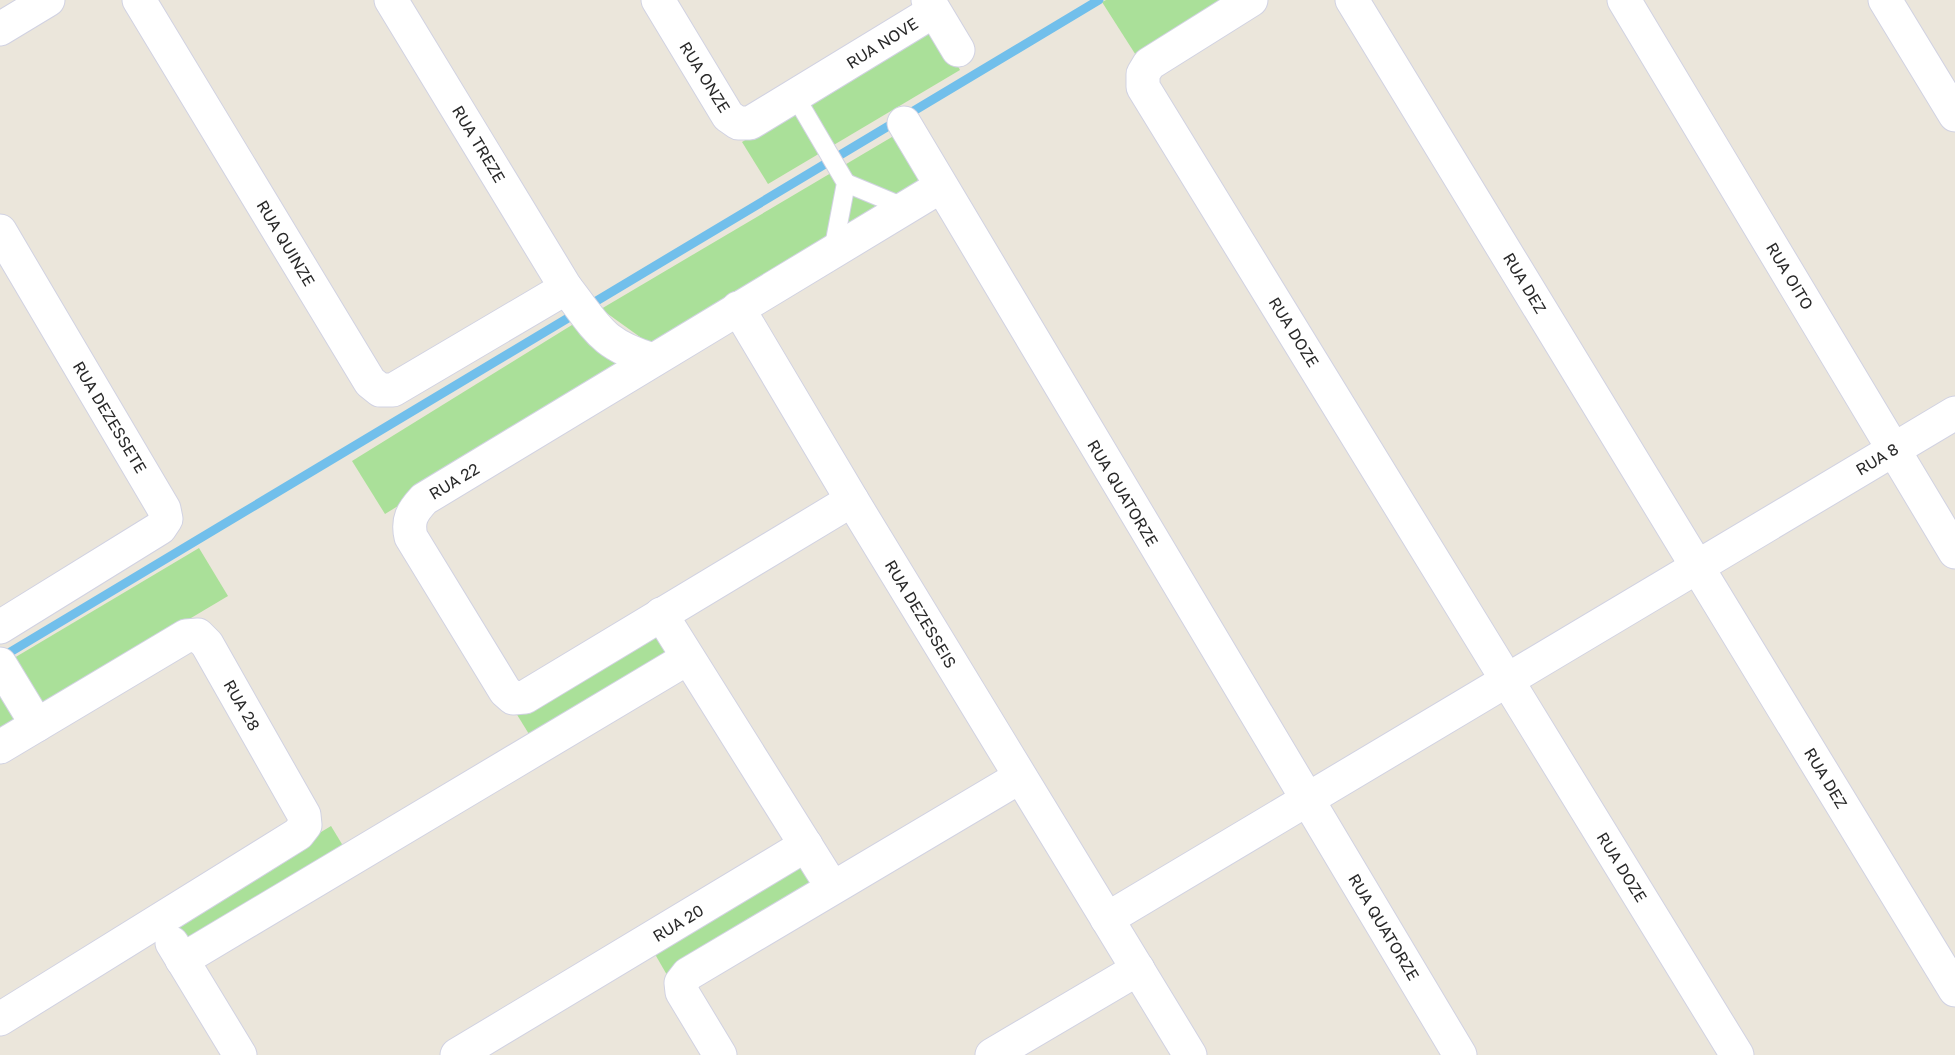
<svg xmlns="http://www.w3.org/2000/svg" width="1955" height="1055" font-family="'Golos Text',sans-serif">
<style>
.green{fill:#aae099}
.lines{fill:none;stroke-linecap:round;stroke-linejoin:round}
.stream{stroke:#71bfeb;stroke-width:9}
.service-casing{stroke:#d1d2e2;stroke-width:20}
.minor-casing{stroke:#d1d2e2;stroke-width:35}
.service{stroke:#fff;stroke-width:18}
.minor{stroke:#fff;stroke-width:33}
.labels{text-anchor:middle;stroke-width:6;stroke-linejoin:round;paint-order:stroke}
.street-label{font-size:16px;fill:#292929;stroke:#fff}
</style>
<rect width="100%" height="100%" fill="#ebe6db"/>
<g class="green">
<polygon points="1106,0 1238,0 1139,60 1102,2"/>
<polygon points="935,26 960,70 768,184 742,142"/>
<polygon points="897,134 927,187 654,347 601,309"/>
<polygon points="580,320 633,361 385,514 352,461"/>
<polygon points="199,548 228,596 38,709 9,661"/>
<polygon points="660,628 676,655 532,739 516,713"/>
<polygon points="0,680 27,725 0,740"/>
<polygon points="331,826 348,854 186,949 170,923"/>
<polygon points="804,858 821,886 667,975 652,949"/>
</g>
<g class="lines">
<polyline class="stream" points="2,657 1099,0"/>
<defs>
<g id="service">
<polyline points="795,96 846,183 833,251"/>
<polyline points="846,183 906,208"/>
</g>
<g id="minor">
<polyline points="139,0 370,382 380,390 393,390 566,288"/>
<path d="M391,0L566,288C598,329 601,344 653,360"/>
<polyline points="658,0 728,116 738,123 750,123 934,11"/>
<polyline points="928,0 958,50"/>
<polyline points="1251,0 1149,64 1143,74 1143,87 1737,1055"/>
<polyline points="1352,0 1955,990"/>
<polyline points="1624,0 1955,552"/>
<polyline points="1885,0 1955,115"/>
<polyline points="0,29 48,0"/>
<polyline points="904,123 1460,1055"/>
<polyline points="0,231 164,509 166,519 160,528 0,627"/>
<polyline points="738,308 852,500 1190,1055"/>
<path d="M852,500L525,697L513,698L505,691L411,537C407,520 412,512 424,499L940,187"/>
<polyline points="661,614 832,887"/>
<polyline points="0,664 37,725"/>
<polyline points="0,747 186,636 198,635 207,644 304,815 305,825 298,834 0,1019"/>
<polyline points="1107,919 1955,413"/>
<polyline points="172,943 240,1055"/>
<polyline points="182,960 688,658"/>
<polyline points="457,1055 806,845"/>
<polyline points="720,1055 682,992 681,983 688,974 1020,777"/>
<polyline points="992,1055 1138,969"/>
</g>
</defs>
<use href="#service" class="service-casing"/>
<use href="#minor" class="minor-casing"/>
<use href="#service" class="service"/>
<use href="#minor" class="minor"/>
</g>
<g class="labels">
<g class="street-label">
<text transform="translate(882 43) rotate(-32)" y="6">RUA NOVE</text>
<text transform="translate(705 77) rotate(58)" y="6">RUA ONZE</text>
<text transform="translate(479 144) rotate(59)" y="6">RUA TREZE</text>
<text transform="translate(286 243) rotate(59)" y="6">RUA QUINZE</text>
<text transform="translate(1790 276) rotate(59)" y="6">RUA OITO</text>
<text transform="translate(1525 283) rotate(59)" y="6">RUA DEZ</text>
<text transform="translate(1294 332) rotate(58)" y="6">RUA DOZE</text>
<text transform="translate(110 417) rotate(59)" y="6">RUA DEZESSETE</text>
<text transform="translate(1877 459) rotate(-31)" y="6">RUA 8</text>
<text transform="translate(454 481) rotate(-31)" y="6">RUA 22</text>
<text transform="translate(1123 493) rotate(59)" y="6">RUA QUATORZE</text>
<text transform="translate(921 614) rotate(59)" y="6">RUA DEZESSEIS</text>
<text transform="translate(242 705) rotate(60)" y="6">RUA 28</text>
<text transform="translate(1826 778) rotate(59)" y="6">RUA DEZ</text>
<text transform="translate(1622 867) rotate(58)" y="6">RUA DOZE</text>
<text transform="translate(678 923) rotate(-31)" y="6">RUA 20</text>
<text transform="translate(1384 927) rotate(59)" y="6">RUA QUATORZE</text>
</g>
</g>
</svg>
